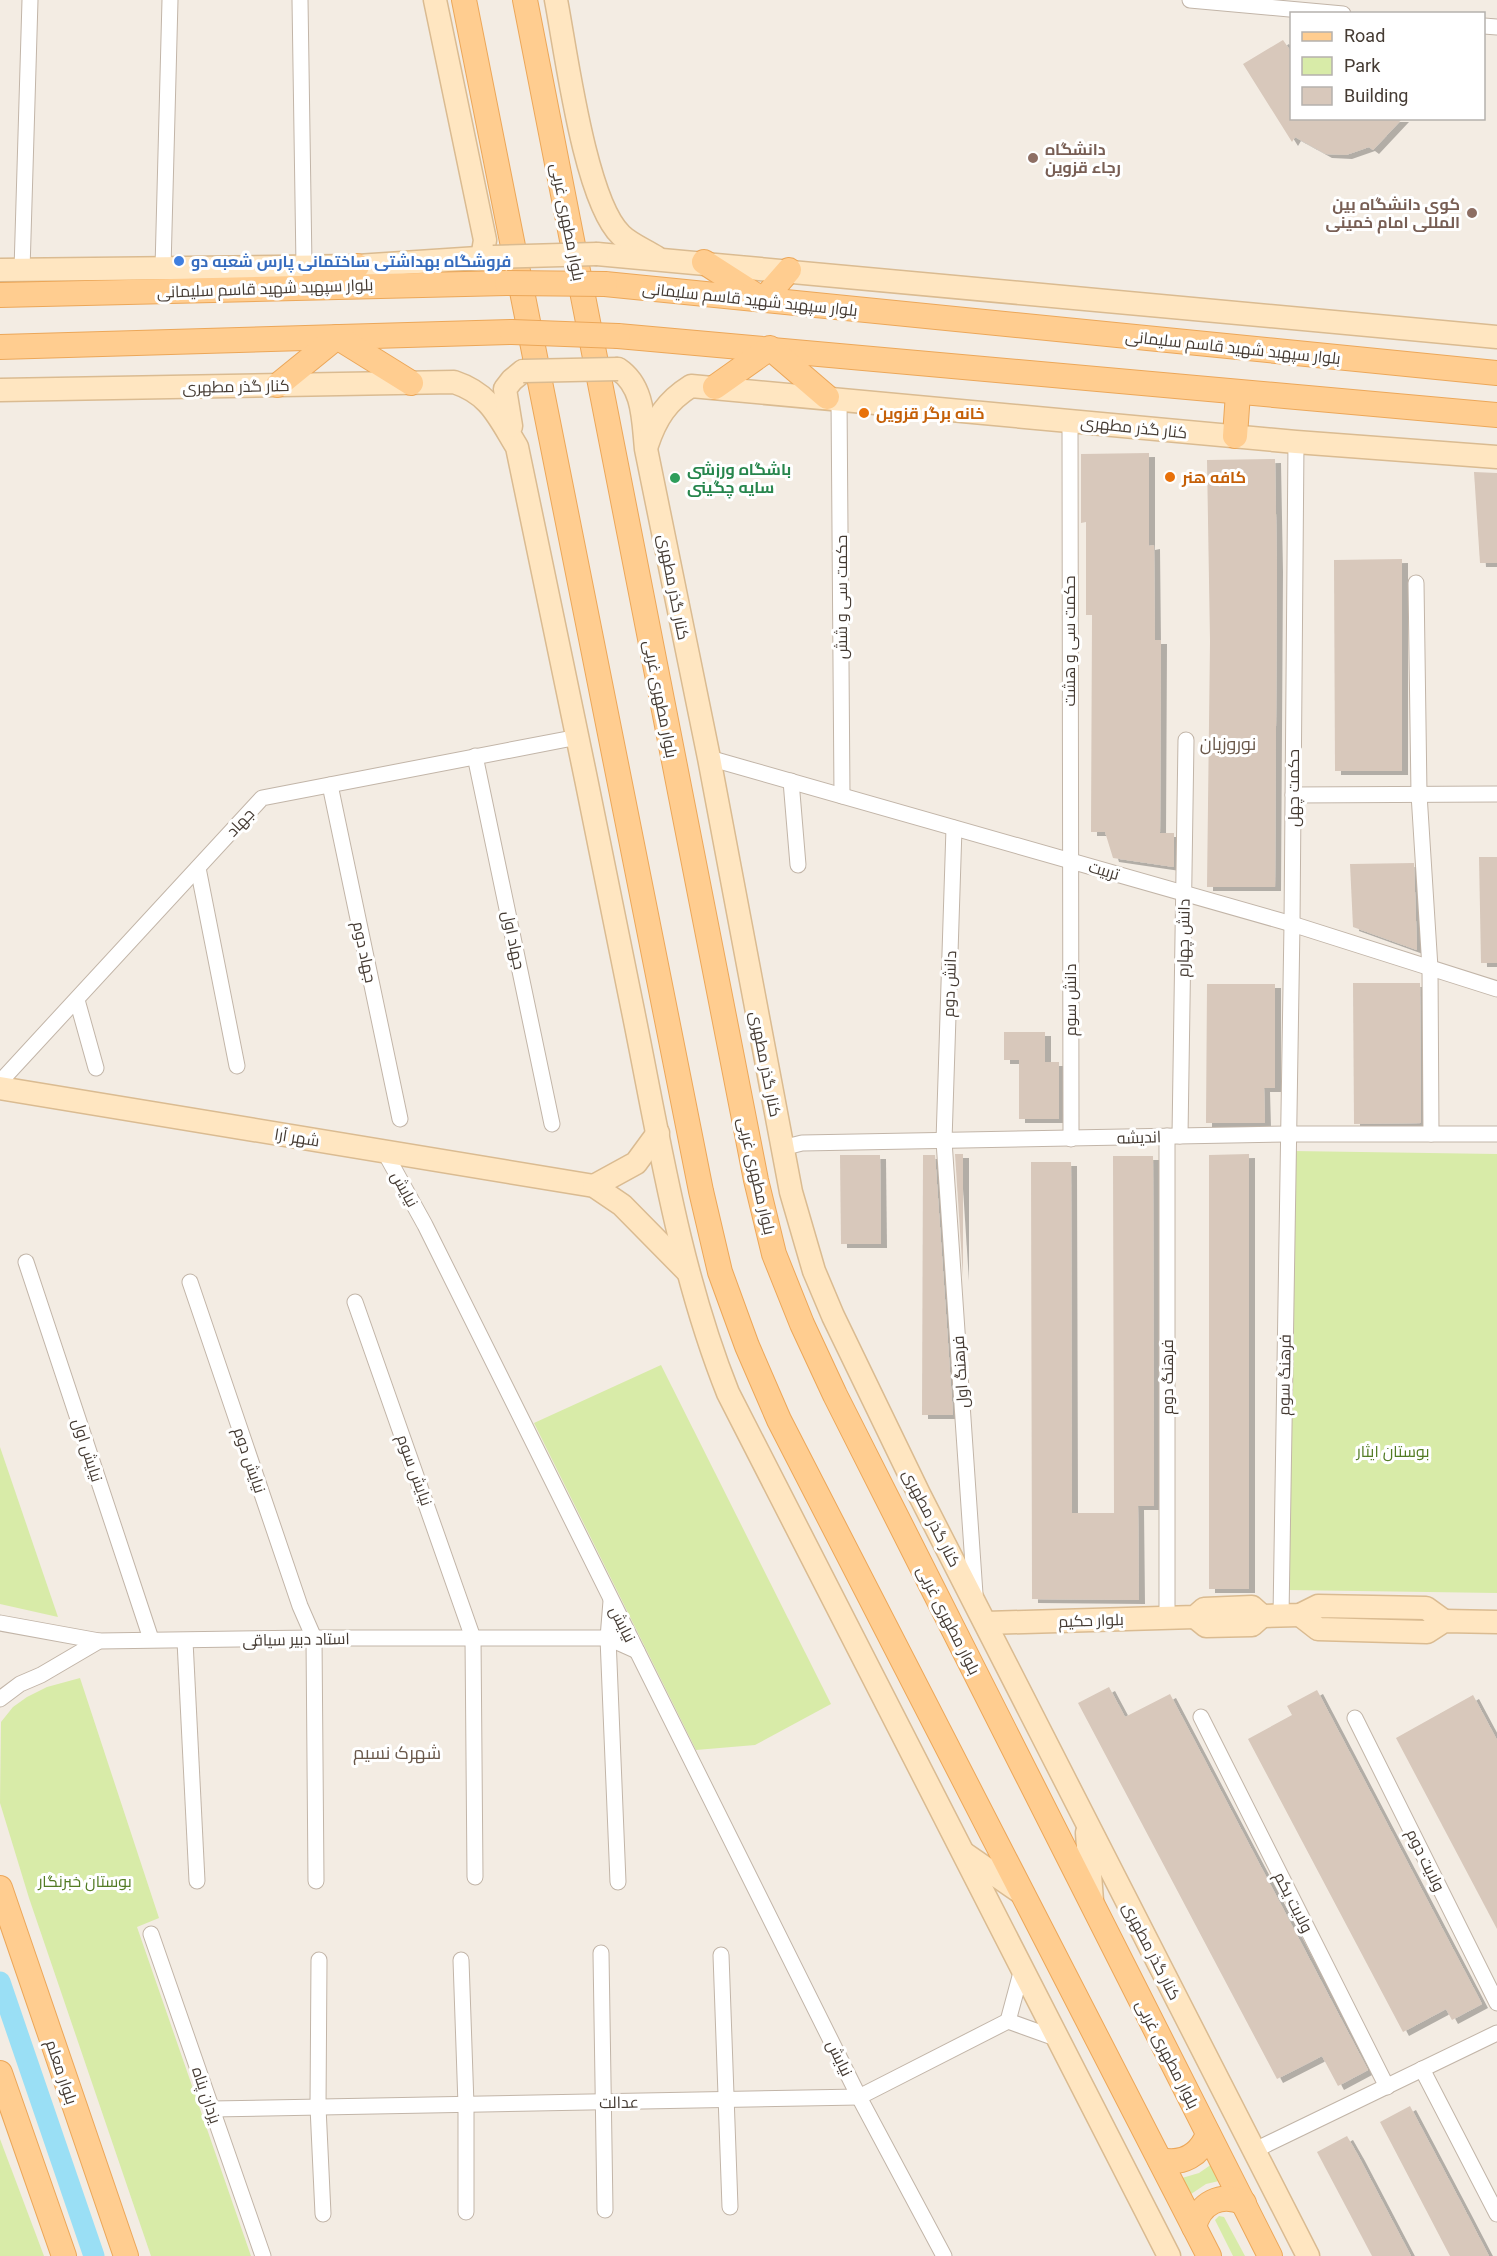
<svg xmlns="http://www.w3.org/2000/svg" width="1497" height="2256" font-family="Roboto,Cairo,sans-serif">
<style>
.green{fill:#d8eba8}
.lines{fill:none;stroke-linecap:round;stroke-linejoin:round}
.canal{stroke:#9adff5;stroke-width:21}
.building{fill:#d8c8bb;filter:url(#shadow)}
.street-casing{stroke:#c2b5a8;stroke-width:17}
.secondary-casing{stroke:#dabb91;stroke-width:25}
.primary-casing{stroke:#eca759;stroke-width:26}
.street{stroke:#fff;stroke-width:15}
.secondary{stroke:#ffe6c1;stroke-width:22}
.primary{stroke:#ffcd90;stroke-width:24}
.secondary-bridge-casing{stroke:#dabb91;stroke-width:25;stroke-linecap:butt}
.primary-bridge-casing{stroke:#eca759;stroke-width:26;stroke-linecap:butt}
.secondary-bridge{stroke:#ffe6c1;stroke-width:22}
.primary-bridge{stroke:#ffcd90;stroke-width:24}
.education-dot{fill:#8d6e63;stroke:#fff;stroke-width:2}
.shop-dot{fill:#3f7fe0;stroke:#fff;stroke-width:2}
.food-dot{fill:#e8710a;stroke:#fff;stroke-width:2}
.leisure-dot{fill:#2e9e5b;stroke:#fff;stroke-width:2}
.labels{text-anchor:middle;stroke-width:6;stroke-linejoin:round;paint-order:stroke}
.education-label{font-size:16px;font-weight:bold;fill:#785e54;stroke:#fff;text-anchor:start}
.street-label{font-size:16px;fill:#453b33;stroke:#fff}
.shop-label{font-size:16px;font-weight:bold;fill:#366cbe;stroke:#fff;text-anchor:start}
.food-label{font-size:16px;font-weight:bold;fill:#c56008;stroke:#fff;text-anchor:start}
.leisure-label{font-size:16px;font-weight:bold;fill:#27864d;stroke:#fff;text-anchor:start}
.park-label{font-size:16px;fill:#527b23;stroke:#fff}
.neighbourhood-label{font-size:18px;fill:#695749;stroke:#fff}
</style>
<defs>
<filter id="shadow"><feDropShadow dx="6" dy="4" stdDeviation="0" flood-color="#0004"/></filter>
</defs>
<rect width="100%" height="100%" fill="#f3ece3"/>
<g class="green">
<polygon points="1293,1151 1497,1154 1497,1593 1288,1590"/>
<polygon points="661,1365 831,1704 755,1745 696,1750 534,1423"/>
<polygon points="0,1447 58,1617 0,1604"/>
<polygon points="80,1678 159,1918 137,1927 251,2256 151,2256 29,1898 0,1803 1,1722 13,1707 27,1697 47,1687"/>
<polygon points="0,2139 44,2256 0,2256"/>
<polygon points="1212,2164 1219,2181 1206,2184 1191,2194 1182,2178 1199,2173"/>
<polygon points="1219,2216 1224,2217 1245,2256 1233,2256 1215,2220"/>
</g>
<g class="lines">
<polyline class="canal" points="0,1982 94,2256"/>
</g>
<g class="building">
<polygon points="1283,40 1292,53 1292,118 1403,118 1373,150 1369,147 1346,155 1326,154 1295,137 1292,142 1243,64"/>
<polygon points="1149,453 1149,546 1154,545 1155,640 1161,640 1160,833 1174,833 1174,867 1113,858 1105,832 1091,832 1092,615 1086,615 1086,522 1081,523 1081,454"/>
<polygon points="1275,459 1277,568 1275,887 1207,887 1210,641 1207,460"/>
<polygon points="1474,472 1497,473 1497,563 1480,563"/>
<polygon points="1402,559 1402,771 1335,771 1334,560"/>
<polygon points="1479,857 1497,857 1497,963 1481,963"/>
<polygon points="1414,863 1417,950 1353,927 1350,864"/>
<polygon points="1353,983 1420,983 1421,1123 1354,1124"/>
<polygon points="1207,984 1275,984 1275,1088 1264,1088 1265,1123 1206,1123"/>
<polygon points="1004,1032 1045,1032 1045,1062 1059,1062 1059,1119 1019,1119 1019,1060 1004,1060"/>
<polygon points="955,1154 963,1154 963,1277"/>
<polygon points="1249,1154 1249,1589 1209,1589 1209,1155"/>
<polygon points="840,1155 880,1155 881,1244 841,1244"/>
<polygon points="923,1155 935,1155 953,1415 922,1415"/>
<polygon points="1113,1156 1153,1156 1154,1506 1138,1506 1139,1600 1032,1599 1031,1162 1071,1162 1072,1513 1114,1513"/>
<polygon points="1109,1687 1125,1717 1170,1694 1368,2070 1338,2086 1322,2056 1277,2079 1078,1703"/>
<polygon points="1317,1690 1482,2004 1452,2020 1446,2009 1403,2032 1248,1739 1292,1715 1287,1706"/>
<polygon points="1473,1695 1497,1740 1497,1929 1396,1738"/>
<polygon points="1410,2106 1465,2210 1489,2256 1450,2256 1390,2141 1380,2122"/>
<polygon points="1347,2136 1359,2157 1411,2256 1372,2256 1317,2152"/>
</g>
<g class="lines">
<defs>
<g id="street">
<polyline points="300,0 304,266"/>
<polyline points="1190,0 1343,14"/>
<polyline points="1484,26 1497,27"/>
<polyline points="163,268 170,0"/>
<polyline points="22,270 30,0"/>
<polyline points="839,398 842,796"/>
<polyline points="1070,420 1071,1139"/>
<polyline points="1416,583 1419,794 1430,968 1431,1134"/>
<polyline points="475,756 552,1124"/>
<polyline points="709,758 1292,924 1497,989"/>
<polyline points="791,781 798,865"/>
<polyline points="330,785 400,1119"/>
<polyline points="1293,795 1497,794"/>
<polyline points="954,828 944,1141 975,1594"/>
<polyline points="198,868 237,1066"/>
<polyline points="77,1000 96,1068"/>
<polyline points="0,1082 262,798 578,737"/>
<polyline points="1180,1136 1186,740"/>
<polyline points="782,1148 802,1143 1287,1134 1497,1134"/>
<polyline points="384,1151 425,1225 859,2097 944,2256"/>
<polyline points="26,1262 151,1639"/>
<polyline points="190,1282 300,1606 314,1638 316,1881"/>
<polyline points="355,1302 473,1638 475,1877"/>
<polyline points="611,1601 608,1638 618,1882"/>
<polyline points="1281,1616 1292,924 1296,442"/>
<polyline points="1167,1617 1167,1136"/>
<polyline points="0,1623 99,1641"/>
<polyline points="185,1641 197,1881"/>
<polyline points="0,1699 20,1684 41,1675 99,1641 314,1638 608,1638 637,1651"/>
<polyline points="1201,1717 1387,2087"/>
<polyline points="1355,1718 1497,2003"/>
<polyline points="151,1934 263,2256"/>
<polyline points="601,1953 605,2210"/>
<polyline points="721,1955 730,2207"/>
<polyline points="319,1960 318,2107 323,2214"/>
<polyline points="461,1960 466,2105 466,2212"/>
<polyline points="1008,2021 1022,1969"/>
<polyline points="1008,2021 1058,2039"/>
<polyline points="1422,2069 1497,2214"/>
<polyline points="212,2109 859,2097 1008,2021"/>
<polyline points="1253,2151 1497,2033"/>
</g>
<g id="secondary">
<polyline points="435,0 485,240 482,258"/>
<path d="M556,0C566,52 585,201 621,235C630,244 645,250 656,257"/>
<polyline points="597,254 1497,337"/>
<polyline points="0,270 357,266 493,257"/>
<path d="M618,369C644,386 643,420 646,449L709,758L791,1192L814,1271L833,1316L919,1494L1308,2256"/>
<path d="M0,390L454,382C490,394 498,416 517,447C556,632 594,816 631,1001C658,1132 678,1268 728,1393L1169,2256"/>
<polyline points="511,426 505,389 512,380 523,371"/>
<path d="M647,445C656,418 667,401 691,386L1296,442L1497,457"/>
<polyline points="0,1088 594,1186 622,1205 688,1272"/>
<polyline points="594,1186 636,1163 658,1133"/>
<polyline points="1300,1615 1318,1629 1427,1632 1444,1621 1497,1622"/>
<polyline points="1195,1617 1206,1626 1252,1625 1262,1616"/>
<polyline points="986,1623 1195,1617 1204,1609 1252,1607 1262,1616 1300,1615 1318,1606 1426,1608 1444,1621"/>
<polyline points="1087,1833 1092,1901"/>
<polyline points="965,1854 1023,1894"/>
</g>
<g id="primary">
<polyline points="464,0 701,1191 720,1272 747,1346 779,1420 1209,2256"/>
<polyline points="525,0 756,1180 774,1254 802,1324 835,1395 1270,2256"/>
<polyline points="704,262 763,300 789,270"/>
<polyline points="314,279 357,266"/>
<polyline points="605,284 1497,373"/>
<polyline points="0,295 507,283"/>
<polyline points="618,336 1497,415"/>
<polyline points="0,347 512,332"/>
<polyline points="278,385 337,337 411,383"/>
<polyline points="715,387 770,348 827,397"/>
<polyline points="1235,436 1238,393"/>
<polyline points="0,1888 126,2256"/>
<polyline points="0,2073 64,2256"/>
<path d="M1160,2160C1183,2165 1200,2155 1208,2134"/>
<path d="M1194,2227C1200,2203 1221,2192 1244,2203"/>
</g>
</defs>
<use href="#street" class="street-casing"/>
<use href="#secondary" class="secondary-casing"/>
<use href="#primary" class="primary-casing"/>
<use href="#street" class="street"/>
<use href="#secondary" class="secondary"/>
<use href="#primary" class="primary"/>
<defs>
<g id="secondary-bridge">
<polyline points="493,257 597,254"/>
<polyline points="523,371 618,369"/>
</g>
<g id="primary-bridge">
<polyline points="507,283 605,284"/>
<polyline points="512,332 618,336"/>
</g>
</defs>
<use href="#secondary-bridge" class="secondary-bridge-casing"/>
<use href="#primary-bridge" class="primary-bridge-casing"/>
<use href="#secondary-bridge" class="secondary-bridge"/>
<use href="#primary-bridge" class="primary-bridge"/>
</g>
<g class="education-dot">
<circle cx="1033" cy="158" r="6"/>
<circle cx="1472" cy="213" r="6"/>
</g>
<circle class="shop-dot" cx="179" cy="261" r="6"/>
<g class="food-dot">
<circle cx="864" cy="413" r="6"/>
<circle cx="1170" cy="477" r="6"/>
</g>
<circle class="leisure-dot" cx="675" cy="478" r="6"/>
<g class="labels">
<g class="education-label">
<text x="1045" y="155">دانشگاه<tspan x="1045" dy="18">رجاء قزوین</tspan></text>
<text x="1460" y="210" text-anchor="end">کوی دانشگاه بین<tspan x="1460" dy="18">المللی امام خمینی</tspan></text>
</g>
<g class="street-label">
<text transform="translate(568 222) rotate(79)" y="6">بلوار مطهری غربی</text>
<text transform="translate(265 288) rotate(-2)" y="6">بلوار سپهبد شهید قاسم سلیمانی</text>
<text transform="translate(750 299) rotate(6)" y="6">بلوار سپهبد شهید قاسم سلیمانی</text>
<text transform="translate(1233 347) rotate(6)" y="6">بلوار سپهبد شهید قاسم سلیمانی</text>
<text transform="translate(236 386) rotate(-1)" y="6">کنار گذر مطهری</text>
<text transform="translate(1134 427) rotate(6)" y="6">کنار گذر مطهری</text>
<text transform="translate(674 587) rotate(79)" y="6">کنار گذر مطهری</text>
<text transform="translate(841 597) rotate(-90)" y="6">حکمت سی و شش</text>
<text transform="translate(1069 641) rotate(-90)" y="6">حکمت سی و هشت</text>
<text transform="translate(661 699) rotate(79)" y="6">بلوار مطهری غربی</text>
<text transform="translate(1293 788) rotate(-90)" y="6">حکمت چهل</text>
<text transform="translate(240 822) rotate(-47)" y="6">جهاد</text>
<text transform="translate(1104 870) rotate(16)" y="6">تربیت</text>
<text transform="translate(1183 938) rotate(-89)" y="6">دانش چهارم</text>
<text transform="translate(514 940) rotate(78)" y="6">جهاد اول</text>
<text transform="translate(365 952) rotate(78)" y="6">جهاد دوم</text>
<text transform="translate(949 984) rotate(-88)" y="6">دانش دوم</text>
<text transform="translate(1070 1000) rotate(-90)" y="6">دانش سوم</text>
<text transform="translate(766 1064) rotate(79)" y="6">کنار گذر مطهری</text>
<text transform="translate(297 1137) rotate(9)" y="6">شهر آرا</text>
<text transform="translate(1139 1137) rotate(-2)" y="6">اندیشه</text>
<text transform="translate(757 1176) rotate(77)" y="6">بلوار مطهری غربی</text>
<text transform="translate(405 1189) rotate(61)" y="6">نيايش</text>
<text transform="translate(960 1372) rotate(-94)" y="6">فرهنگ اول</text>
<text transform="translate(1284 1375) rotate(-89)" y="6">فرهنگ سوم</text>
<text transform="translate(1167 1377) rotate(-90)" y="6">فرهنگ دوم</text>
<text transform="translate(88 1450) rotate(72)" y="6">نیایش اول</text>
<text transform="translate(250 1460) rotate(71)" y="6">نیایش دوم</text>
<text transform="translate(415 1470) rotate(70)" y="6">نیایش سوم</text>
<text transform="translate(932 1518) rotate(63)" y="6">کنار گذر مطهری</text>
<text transform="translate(949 1620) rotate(63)" y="6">بلوار مطهری غربی</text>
<text transform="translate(1091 1620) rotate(-2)" y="6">بلوار حکیم</text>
<text transform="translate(623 1624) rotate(63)" y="6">نيايش</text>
<text transform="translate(296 1639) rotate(-1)" y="6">استاد دبیر سیاقی</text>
<text transform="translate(1426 1860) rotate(64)" y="6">ولایت دوم</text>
<text transform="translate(1294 1902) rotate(63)" y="6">ولایت یکم</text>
<text transform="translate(1152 1951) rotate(63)" y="6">کنار گذر مطهری</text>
<text transform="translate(1168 2054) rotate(63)" y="6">بلوار مطهری غربی</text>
<text transform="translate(840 2058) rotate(64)" y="6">نيايش</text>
<text transform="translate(62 2072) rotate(71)" y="6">بلوار معلم</text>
<text transform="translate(207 2095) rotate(71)" y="6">یزدان پناه</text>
<text transform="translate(619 2102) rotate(-1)" y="6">عدالت</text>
</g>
<g class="shop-label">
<text x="191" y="267">فروشگاه بهداشتی ساختمانی پارس شعبه دو</text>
</g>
<g class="food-label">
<text x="876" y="419">خانه برگر قزوین</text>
<text x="1182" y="483">کافه هنر</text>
</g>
<g class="leisure-label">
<text x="687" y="475">باشگاه ورزشى<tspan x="687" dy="18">سايه چگينى</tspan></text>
</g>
<g class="park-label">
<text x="1393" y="1457">بوستان ایثار</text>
<text x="85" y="1887">بوستان خبرنگار</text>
</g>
<g class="neighbourhood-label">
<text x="1228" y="750">نوروزیان</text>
<text x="397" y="1759">شهرک نسیم</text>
</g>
</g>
<rect x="1290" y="12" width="195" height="108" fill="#ffffff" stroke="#b5b1ad" stroke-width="1.5"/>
<rect x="1302" y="32" width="30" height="9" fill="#ffcd90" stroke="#b5b1ad" stroke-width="1.5"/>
<text x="1344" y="42" font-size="18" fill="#453b33">Road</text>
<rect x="1302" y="57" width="30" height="18" fill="#d8eba8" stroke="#b5b1ad" stroke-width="1.5"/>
<text x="1344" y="72" font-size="18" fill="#453b33">Park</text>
<rect x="1302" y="87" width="30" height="18" fill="#d8c8bb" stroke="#b5b1ad" stroke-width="1.5"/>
<text x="1344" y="102" font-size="18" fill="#453b33">Building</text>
</svg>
